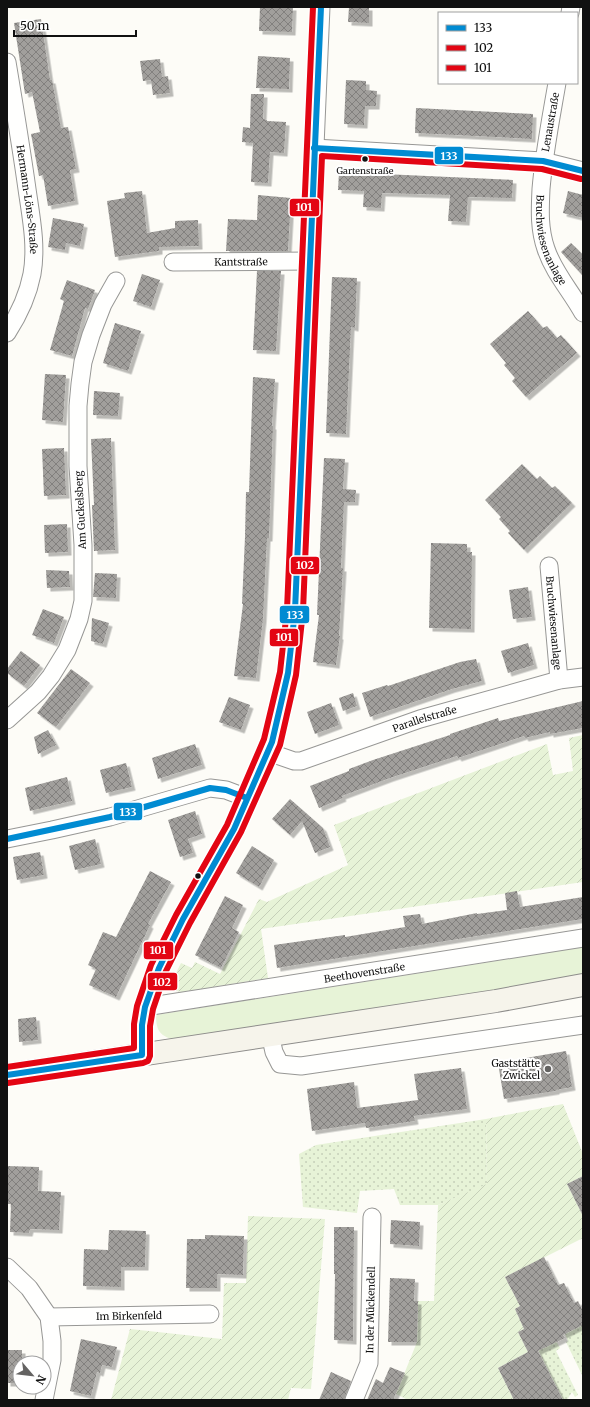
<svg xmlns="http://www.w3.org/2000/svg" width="590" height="1407" font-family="Merriweather,serif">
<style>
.grass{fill:url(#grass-dots)}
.park{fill:#e7f3d7}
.garden{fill:url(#garden-furrows)}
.building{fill:url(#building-cross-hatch);filter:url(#shadow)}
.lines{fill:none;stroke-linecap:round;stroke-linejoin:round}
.street-casing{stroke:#979795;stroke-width:19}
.secondary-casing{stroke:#8e8d8b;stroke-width:24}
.street{stroke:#fffffe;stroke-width:17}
.secondary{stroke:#f6f4eb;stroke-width:22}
.bus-1-casing{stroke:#fff;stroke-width:9}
.bus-2-casing{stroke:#fff;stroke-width:9}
.bus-3-casing{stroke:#fff;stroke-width:9}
.bus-1{stroke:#008bd2;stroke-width:6}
.bus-2{stroke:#e30513;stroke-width:6}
.bus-3{stroke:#e30513;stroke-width:6}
.bus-dot{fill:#111;stroke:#fff;stroke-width:1.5}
.poi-dot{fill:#646362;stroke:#fff;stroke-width:1.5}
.labels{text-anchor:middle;stroke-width:4;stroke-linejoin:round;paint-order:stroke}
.bus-label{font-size:9px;fill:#111;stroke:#fff}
.street-label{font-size:10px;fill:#111;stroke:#fff}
.poi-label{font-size:10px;fill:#111;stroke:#fff;text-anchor:end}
.line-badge{stroke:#fff;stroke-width:1.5}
.badge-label{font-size:11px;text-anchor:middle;font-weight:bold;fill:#fff}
</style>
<defs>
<pattern id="grass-dots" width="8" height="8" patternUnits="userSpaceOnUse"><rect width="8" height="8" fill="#e7f3d7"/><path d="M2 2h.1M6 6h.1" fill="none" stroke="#c5cfb8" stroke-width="1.8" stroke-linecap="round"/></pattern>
<pattern id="garden-furrows" width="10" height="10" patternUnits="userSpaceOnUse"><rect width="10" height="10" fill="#e7f3d7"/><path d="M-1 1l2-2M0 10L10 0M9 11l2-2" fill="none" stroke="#c5cfb8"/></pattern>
<pattern id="building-cross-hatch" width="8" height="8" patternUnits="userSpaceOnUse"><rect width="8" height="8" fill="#a19f9c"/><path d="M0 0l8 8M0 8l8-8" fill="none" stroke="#82807e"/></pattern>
<filter id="shadow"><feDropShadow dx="3.5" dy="3.5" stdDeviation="0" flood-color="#0004"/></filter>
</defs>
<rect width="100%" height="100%" fill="#fdfcf7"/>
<g class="grass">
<polygon points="486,1119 487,1185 438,1205 400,1205 394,1189 360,1191 357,1213 303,1207 299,1154 316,1145"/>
<polygon points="583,1325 583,1377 566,1342 568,1341 565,1334"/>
<polygon points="555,1339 560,1348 556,1351 578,1395 575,1397 572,1392 567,1400 563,1400 537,1348"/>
</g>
<path class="park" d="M583,947V976L175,1040C160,1036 156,1031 156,1015Z"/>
<g class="garden">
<polygon points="583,735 583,882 261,929 268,978 182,992 176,991 171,988 171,983 181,963 192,968 195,962 220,974 259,899 267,902 348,865 334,825 547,744 553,775 573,771 569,738"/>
<polygon points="563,1104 583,1154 583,1176 567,1184 583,1216 583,1238 505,1277 520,1306 515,1309 524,1329 518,1332 528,1352 498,1368 514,1400 408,1400 396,1394 417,1342 418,1301 434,1301 438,1205 487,1184 486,1119"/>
<polygon points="248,1216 325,1219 311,1389 291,1388 288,1400 111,1400 130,1329 222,1339 224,1283 246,1283"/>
</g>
<g class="building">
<polygon points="260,7 293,7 292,32 259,31"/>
<polygon points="349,7 369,7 369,23 348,22"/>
<polygon points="41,19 50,80 52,80 61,128 68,127 76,169 70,170 75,201 48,206 43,175 39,176 31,134 40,132 32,92 25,94 14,23"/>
<polygon points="258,56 290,58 289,89 256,88"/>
<polygon points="160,59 162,77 168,76 170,93 153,95 151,80 143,81 140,61"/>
<polygon points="346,80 366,81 366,90 377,91 376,106 365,106 364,125 344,124"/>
<polygon points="251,94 264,94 263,119 267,120 267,121 286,122 284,153 270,152 268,183 251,182 253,143 242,142 243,127 250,128"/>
<polygon points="416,108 533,114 532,139 415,133"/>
<polygon points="339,172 513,180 512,198 468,197 466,222 448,221 450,195 382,193 381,208 363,207 364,191 338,190"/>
<polygon points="142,191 147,233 175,228 175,221 198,220 199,246 159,247 159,251 115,257 107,201 125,198 124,193"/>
<polygon points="568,191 583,195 583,218 563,213"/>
<polygon points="258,195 291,198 288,251 226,251 228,219 257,220"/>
<polygon points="53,218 84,224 80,246 66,243 65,250 48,247"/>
<polygon points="571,243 583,255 583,276 561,252"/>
<polygon points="257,271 281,271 276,351 253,350"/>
<polygon points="142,274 160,280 151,307 133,301"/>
<polygon points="332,277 357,278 355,328 351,327 346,434 326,433"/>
<polygon points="67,280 95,290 88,309 85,308 72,356 50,350 64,301 60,299"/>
<polygon points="528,311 543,328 547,326 557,338 561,335 577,353 526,397 512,381 515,378 504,365 506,363 490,344"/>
<polygon points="115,323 141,331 128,371 103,363"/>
<polygon points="45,374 66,375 63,422 42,420"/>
<polygon points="253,377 275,379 272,426 273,426 269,538 267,538 263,619 256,678 234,676 243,604 242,604 245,537 246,492 249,492"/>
<polygon points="94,391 120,393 118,416 93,415"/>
<polygon points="111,438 115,550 94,551 92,505 94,505 91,439"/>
<polygon points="64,448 66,495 44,496 42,449"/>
<polygon points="324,458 345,459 343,489 356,490 355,502 344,502 341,568 343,568 339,636 340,636 336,665 313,662 319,615 317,615"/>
<polygon points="522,464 537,479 540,476 552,488 555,486 572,503 524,550 508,533 510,531 499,519 501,517 485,500"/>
<polygon points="67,524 68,552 45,553 44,525"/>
<polygon points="431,543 467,544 467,552 472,552 471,629 429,628"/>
<polygon points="46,570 69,571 70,587 47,588"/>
<polygon points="95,573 117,574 116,598 93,597"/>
<polygon points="528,587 532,617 513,619 509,590"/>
<polygon points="43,609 64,617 54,643 32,635"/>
<polygon points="92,618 109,623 103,644 91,641"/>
<polygon points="528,643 534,665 508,673 501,651"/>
<polygon points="21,651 40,665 24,686 7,673 7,669"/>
<polygon points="476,659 482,681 452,689 370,717 362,693 387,685 388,686 460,662"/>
<polygon points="71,669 90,683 56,727 37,713"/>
<polygon points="353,693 357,706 343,711 339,698"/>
<polygon points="229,697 250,705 241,730 219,722"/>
<polygon points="583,701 583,728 550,734 550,732 525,738 524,736 458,758 457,756 390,778 342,796 343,798 319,808 310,786 349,771 349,769 373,760 450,735 450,734 498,718 499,721"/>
<polygon points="331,703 339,725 315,734 307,712"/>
<polygon points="48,730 56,745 38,754 34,737"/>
<polygon points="195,744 202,765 158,779 152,758"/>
<polygon points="126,763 132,787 106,793 100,770"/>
<polygon points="67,777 72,801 30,811 25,788"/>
<polygon points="290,799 323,828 330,847 315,853 302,821 290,835 272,819"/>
<polygon points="195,811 202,834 188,839 193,853 180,857 168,820"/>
<polygon points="95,839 101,864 75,870 69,846"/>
<polygon points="252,846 274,860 259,887 236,873"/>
<polygon points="40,852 44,875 17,880 13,857"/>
<polygon points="150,871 171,882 148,924 150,925 116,997 89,985 96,969 88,965 103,932 116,937"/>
<polygon points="517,891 520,907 583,897 583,919 277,968 274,945 345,935 345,937 405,927 403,916 420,914 422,924 477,913 477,914 507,910 505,893"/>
<polygon points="225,896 243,905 232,928 239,932 221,968 195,955"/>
<polygon points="36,1017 38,1040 19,1042 18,1019"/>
<polygon points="566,1051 572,1087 556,1090 556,1091 504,1099 498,1063"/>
<polygon points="461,1068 467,1109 414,1116 415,1121 366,1128 365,1123 312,1131 307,1089 354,1082 357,1108 418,1100 414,1074"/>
<polygon points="7,1166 39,1167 38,1191 61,1192 59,1230 30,1229 29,1233 10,1232 11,1204 7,1204"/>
<polygon points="583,1176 583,1216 567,1184"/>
<polygon points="391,1220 420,1222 419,1246 390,1244"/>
<polygon points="334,1227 354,1227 353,1341 334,1340 335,1274 334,1274"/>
<polygon points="109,1230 146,1231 145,1267 121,1267 121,1287 83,1286 84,1249 108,1250"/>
<polygon points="205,1235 244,1236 243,1275 217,1274 217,1288 186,1288 187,1239 205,1239"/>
<polygon points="544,1257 558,1285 564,1283 574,1303 578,1301 583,1311 583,1325 563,1335 565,1338 538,1351 563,1400 514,1400 498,1368 528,1352 518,1332 524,1329 515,1309 520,1306 505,1277"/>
<polygon points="390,1278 415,1279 414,1301 418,1301 417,1342 388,1342"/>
<polygon points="81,1339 117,1347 112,1367 102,1365 100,1373 97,1372 91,1396 70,1391"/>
<polygon points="7,1350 22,1350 22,1363 20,1363 20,1383 7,1383"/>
<polygon points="390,1367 405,1373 393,1400 367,1400 376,1379 383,1383"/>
<polygon points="331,1372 351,1381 344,1400 319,1400"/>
</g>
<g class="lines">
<defs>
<g id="street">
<polyline points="570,13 571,7"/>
<path id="s1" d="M7,62C14,104 21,146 27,189C31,217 37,246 32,274C28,295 18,316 7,333"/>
<path id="s2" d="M557,83C551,118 544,153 541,189C540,210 539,229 546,249C554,273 571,291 583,313"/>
<polyline points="314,148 543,161 583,171"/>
<path id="s3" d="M173,262L309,261"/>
<path id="s4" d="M549,566L559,680"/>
<polyline points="7,720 38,692 51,676 67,650 79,619 83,601 83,545 78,466 78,406 80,384 83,362 91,335 103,304 116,281"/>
<path id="s5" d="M268,752L294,761H301L420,719L559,680L583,677"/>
<polyline points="7,839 52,830 110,817 210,788 226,790 247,798"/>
<path id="s6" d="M145,1007L583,938"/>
<polyline points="270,1034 274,1052 280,1064 301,1066 583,1025"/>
<polyline points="142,1055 142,1025 145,1007 159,968 183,919 234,829 272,742 288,673 295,611 321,7"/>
<polyline points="7,1267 29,1288 49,1317 52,1341 52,1360 44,1400"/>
<path id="s7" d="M49,1317L210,1314"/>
<path id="s8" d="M354,1400L369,1363L372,1217"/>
</g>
<polyline id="secondary" points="7,1075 496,1001 583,985"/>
</defs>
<use href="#street" class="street-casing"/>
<use href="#secondary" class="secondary-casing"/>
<use href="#street" class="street"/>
<use href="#secondary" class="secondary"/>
<defs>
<g id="bus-1">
<polyline points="314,148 543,161 583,171"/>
<polyline points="7,839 110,817 210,788 226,790 247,798"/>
<polyline points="7,1075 142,1055 142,1025 145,1007 159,968 183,919 234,829 272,742 288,673 295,611 321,7"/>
</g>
<polyline id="bus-2" points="8,1083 143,1063 148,1061 150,1056 150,1026 153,1009 166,971 190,923 241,832 280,745 296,675 303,611 322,156 542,169 581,179"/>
<polyline id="bus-3" points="7,1067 134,1048 134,1024 137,1006 151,965 176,915 227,825 264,739 280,672 287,610 313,7"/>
</defs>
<use href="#bus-1" class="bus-1-casing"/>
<use href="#bus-2" class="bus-2-casing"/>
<use href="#bus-3" class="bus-3-casing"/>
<use href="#bus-1" class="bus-1"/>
<use href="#bus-2" class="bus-2"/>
<use href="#bus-3" class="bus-3"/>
</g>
<g class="bus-dot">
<circle cx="365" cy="159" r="3.5"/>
<circle cx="198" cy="876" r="3.5"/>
</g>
<circle class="poi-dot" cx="548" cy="1069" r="4"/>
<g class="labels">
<g class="bus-label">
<text x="365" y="174">Gartenstraße</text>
</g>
<g class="street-label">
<text transform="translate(550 122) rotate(-80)" y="4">Lenaustraße</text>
<text dy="4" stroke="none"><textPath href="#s1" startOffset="139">Hermann-Löns-Straße</textPath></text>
<text dy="4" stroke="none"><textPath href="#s2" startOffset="160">Bruchwiesenanlage</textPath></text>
<text dy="4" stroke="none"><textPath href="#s3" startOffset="68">Kantstraße</textPath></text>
<text transform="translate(80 510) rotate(-93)" y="4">Am Guckelsberg</text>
<text dy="4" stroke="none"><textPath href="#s4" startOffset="57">Bruchwiesenanlage</textPath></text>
<text dy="4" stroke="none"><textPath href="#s5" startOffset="165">Parallelstraße</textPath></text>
<text dy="4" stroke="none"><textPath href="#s6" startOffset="222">Beethovenstraße</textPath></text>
<text dy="4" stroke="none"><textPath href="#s8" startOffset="93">In der Mückendell</textPath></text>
<text dy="4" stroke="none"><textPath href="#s7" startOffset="80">Im Birkenfeld</textPath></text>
</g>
<g class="poi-label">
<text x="540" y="1067">Gaststätte<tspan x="540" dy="12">Zwickel</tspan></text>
</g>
</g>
<g class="line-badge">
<rect x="434" y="146" width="30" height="19" rx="4" fill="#008bd2"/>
<rect x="289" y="198" width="31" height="19" rx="4" fill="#e30513"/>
<rect x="290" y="556" width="30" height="19" rx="4" fill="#e30513"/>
<rect x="279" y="605" width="31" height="19" rx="4" fill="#008bd2"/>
<rect x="269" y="628" width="30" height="19" rx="4" fill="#e30513"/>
<rect x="113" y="802" width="30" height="19" rx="4" fill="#008bd2"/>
<rect x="143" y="941" width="31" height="19" rx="4" fill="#e30513"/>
<rect x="147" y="972" width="31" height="19" rx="4" fill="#e30513"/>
</g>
<g class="badge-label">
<text x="449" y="160">133</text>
<text x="304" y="211">101</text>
<text x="305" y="569">102</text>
<text x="295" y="619">133</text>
<text x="284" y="641">101</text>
<text x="128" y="816">133</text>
<text x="158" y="954">101</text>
<text x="162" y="986">102</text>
</g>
<rect width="590" height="1407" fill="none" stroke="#111111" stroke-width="16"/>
<rect x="438" y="12" width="140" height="72" fill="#ffffff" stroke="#a0a0a0"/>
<rect x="446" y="25" width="20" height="6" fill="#008bd2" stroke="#a0a0a0"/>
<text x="474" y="32" font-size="12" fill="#111111">133</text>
<rect x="446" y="45" width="20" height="6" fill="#e30513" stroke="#a0a0a0"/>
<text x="474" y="52" font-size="12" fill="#111111">102</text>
<rect x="446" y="65" width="20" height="6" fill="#e30513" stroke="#a0a0a0"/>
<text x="474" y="72" font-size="12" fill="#111111">101</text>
<g transform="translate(32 1375) rotate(118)"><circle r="19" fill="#ffffff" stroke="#a0a0a0"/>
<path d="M0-3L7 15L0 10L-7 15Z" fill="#646362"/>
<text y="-6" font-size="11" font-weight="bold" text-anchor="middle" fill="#111111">N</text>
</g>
<path d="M14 30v6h122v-6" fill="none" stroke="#111111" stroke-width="2"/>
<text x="20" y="30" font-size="12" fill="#111111" stroke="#ffffff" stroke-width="3" paint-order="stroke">50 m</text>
</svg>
